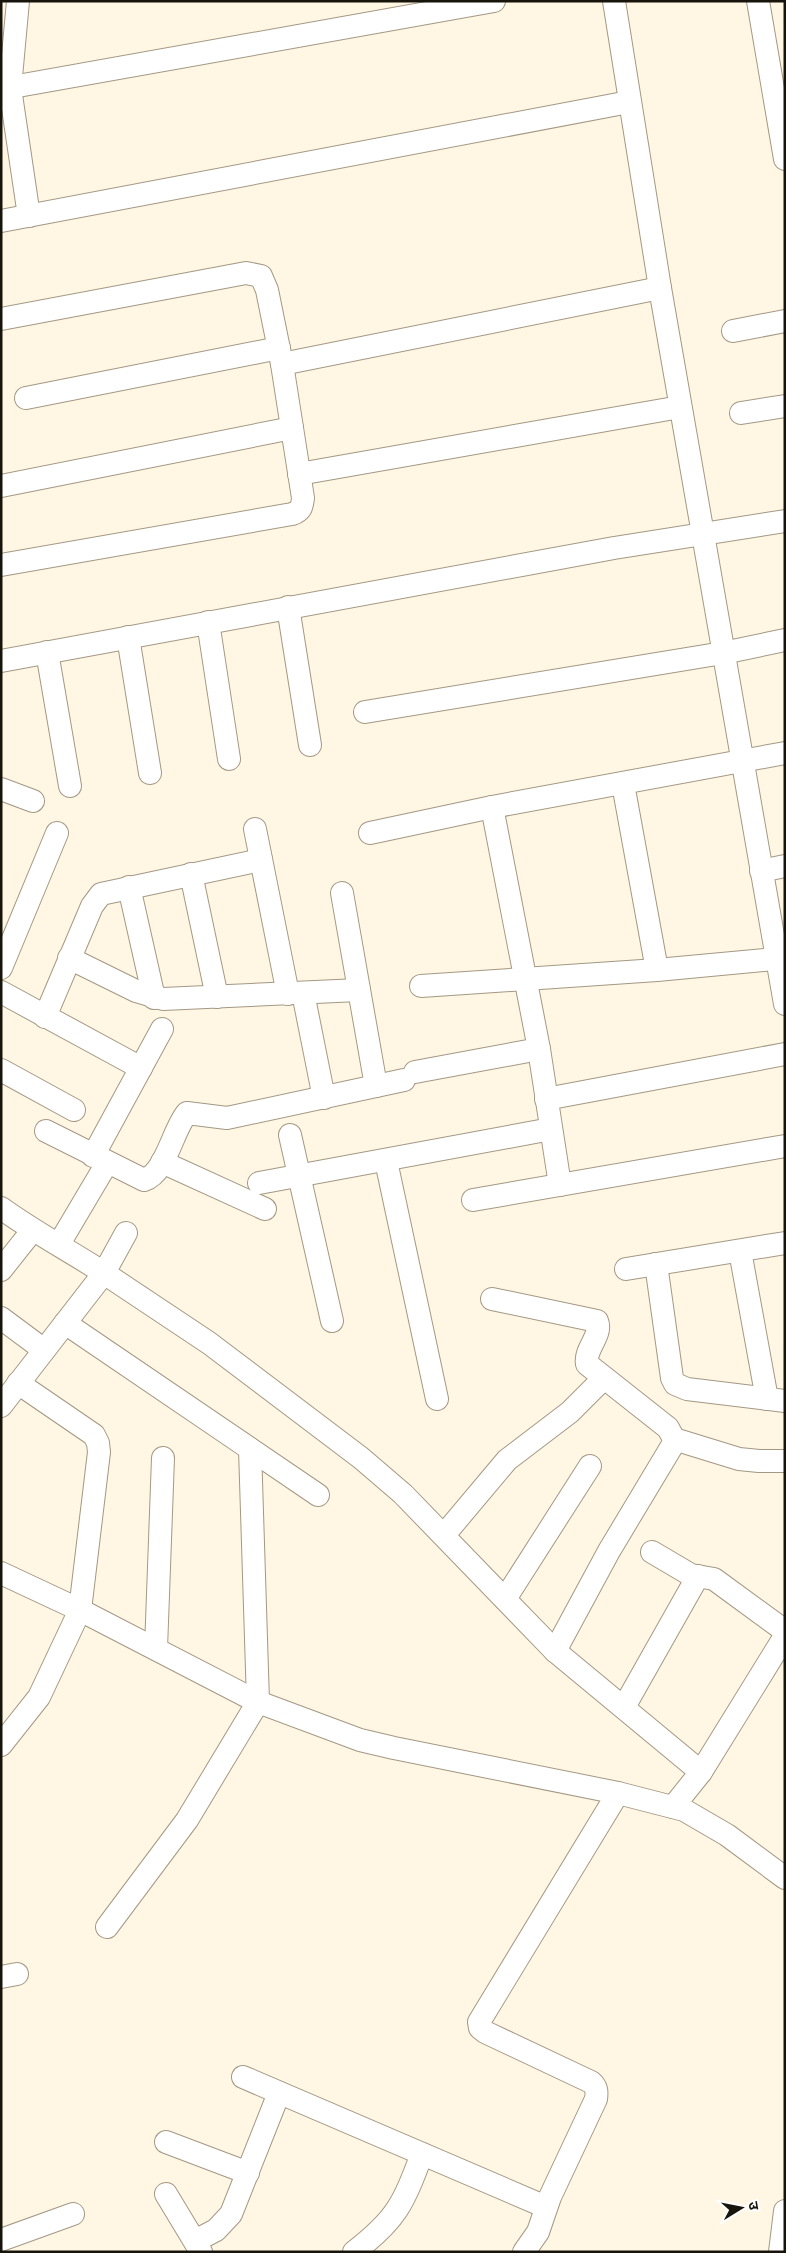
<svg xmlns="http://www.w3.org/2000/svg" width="786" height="2253" font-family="'Varela Round','Noto Sans Devanagari',sans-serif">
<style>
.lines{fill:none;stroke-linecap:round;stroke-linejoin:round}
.minor-casing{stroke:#a39883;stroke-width:24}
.minor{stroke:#fff;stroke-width:22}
</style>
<rect width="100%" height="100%" fill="#fff6e3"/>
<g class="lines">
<defs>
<g id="minor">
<polyline points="18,1 10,88 29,216"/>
<polyline points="614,1 660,288 785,1004"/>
<polyline points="758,1 785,159"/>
<polyline points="1,89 494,1"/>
<polyline points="1,221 629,102"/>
<path d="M1,319L246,273L261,276L267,290L282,364L303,498C302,507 301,511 292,514L1,565"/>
<polyline points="733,331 785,321"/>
<polyline points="282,364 660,288"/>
<polyline points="26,398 279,348"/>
<polyline points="741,413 785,406"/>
<polyline points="299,474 680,407"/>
<polyline points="1,486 292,428"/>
<polyline points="288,607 310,745"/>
<polyline points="208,622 229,759"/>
<polyline points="128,637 150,773"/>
<polyline points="47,652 70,786"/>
<polyline points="1,661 614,548 785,521"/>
<polyline points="365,712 723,653 785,640"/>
<polyline points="623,784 657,970"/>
<polyline points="1,789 33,801"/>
<polyline points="492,807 539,1049 560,1185"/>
<polyline points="255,829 288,994"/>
<polyline points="370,833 492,807 785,753"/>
<polyline points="761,871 785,866"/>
<polyline points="191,874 217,997"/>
<polyline points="129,887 154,998"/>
<polyline points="342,893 376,1086"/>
<polyline points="69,958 136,991 163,999 359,990"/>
<polyline points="1,968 57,833"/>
<polyline points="421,986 657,970 785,958"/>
<polyline points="1,992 141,1068"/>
<polyline points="303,993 324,1098"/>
<polyline points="45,1017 92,906 101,894 261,860"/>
<polyline points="1,1070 74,1110"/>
<polyline points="415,1072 539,1049"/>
<polyline points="546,1099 785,1054"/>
<path d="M46,1131L144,1180C166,1173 173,1129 187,1113L227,1118L404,1080"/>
<polyline points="290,1135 332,1321"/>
<polyline points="93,1156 162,1029"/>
<polyline points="386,1161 437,1399"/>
<polyline points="162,1162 265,1209"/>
<polyline points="259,1183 551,1129"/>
<polyline points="473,1200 785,1146"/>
<path d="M1,1208C34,1232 70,1251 104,1273L126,1233"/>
<polyline points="59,1244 107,1163"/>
<polyline points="740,1251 767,1399"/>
<polyline points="656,1264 672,1378 675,1384 687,1389 785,1401"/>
<polyline points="626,1269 785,1243"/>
<polyline points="1,1270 32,1231"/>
<path d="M492,1299L597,1321C603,1335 584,1349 587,1364L668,1428L674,1439L672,1446L609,1551L555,1651"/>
<polyline points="1,1318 44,1350"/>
<polyline points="65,1323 318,1495"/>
<polyline points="1,1406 104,1273 209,1343 361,1458 403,1494 555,1651 701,1772"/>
<polyline points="674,1439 739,1459 759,1461 785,1461"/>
<polyline points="444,1535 507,1460 570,1412 604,1378"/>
<polyline points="652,1552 691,1575 714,1579 785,1631"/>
<polyline points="1,1573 80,1610 258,1702 360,1740 394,1748 618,1793 684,1810 727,1835 785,1878"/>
<polyline points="505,1599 590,1466"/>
<polyline points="156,1649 163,1458"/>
<polyline points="624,1707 698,1576"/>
<polyline points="1,1745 39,1697 80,1610 99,1452 98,1443 94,1435 18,1383"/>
<polyline points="673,1807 701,1772 785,1636"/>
<polyline points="107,1927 187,1820 258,1702 250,1449"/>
<polyline points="1,1977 17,1974"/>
<polyline points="243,2077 546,2207"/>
<polyline points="166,2142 248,2173"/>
<polyline points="166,2194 201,2252"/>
<polyline points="1,2240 73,2214"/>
<polyline points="195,2241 216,2230 231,2214 279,2093"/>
<path d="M354,2252C397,2219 403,2204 422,2154"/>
<path d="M524,2252L538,2232L550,2197L596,2099C597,2092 597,2087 591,2082L485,2032L480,2028L479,2022L618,1793"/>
<polyline points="780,2252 785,2211"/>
</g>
</defs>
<use href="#minor" class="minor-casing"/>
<use href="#minor" class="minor"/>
</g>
<rect width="786" height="2253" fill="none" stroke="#17140c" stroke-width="5"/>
<g transform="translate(741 2208) rotate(80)" stroke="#ffffff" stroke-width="4" paint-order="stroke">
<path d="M0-4L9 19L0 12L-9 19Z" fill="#17140c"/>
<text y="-8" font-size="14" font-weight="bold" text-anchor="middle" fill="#17140c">उ</text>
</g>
</svg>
